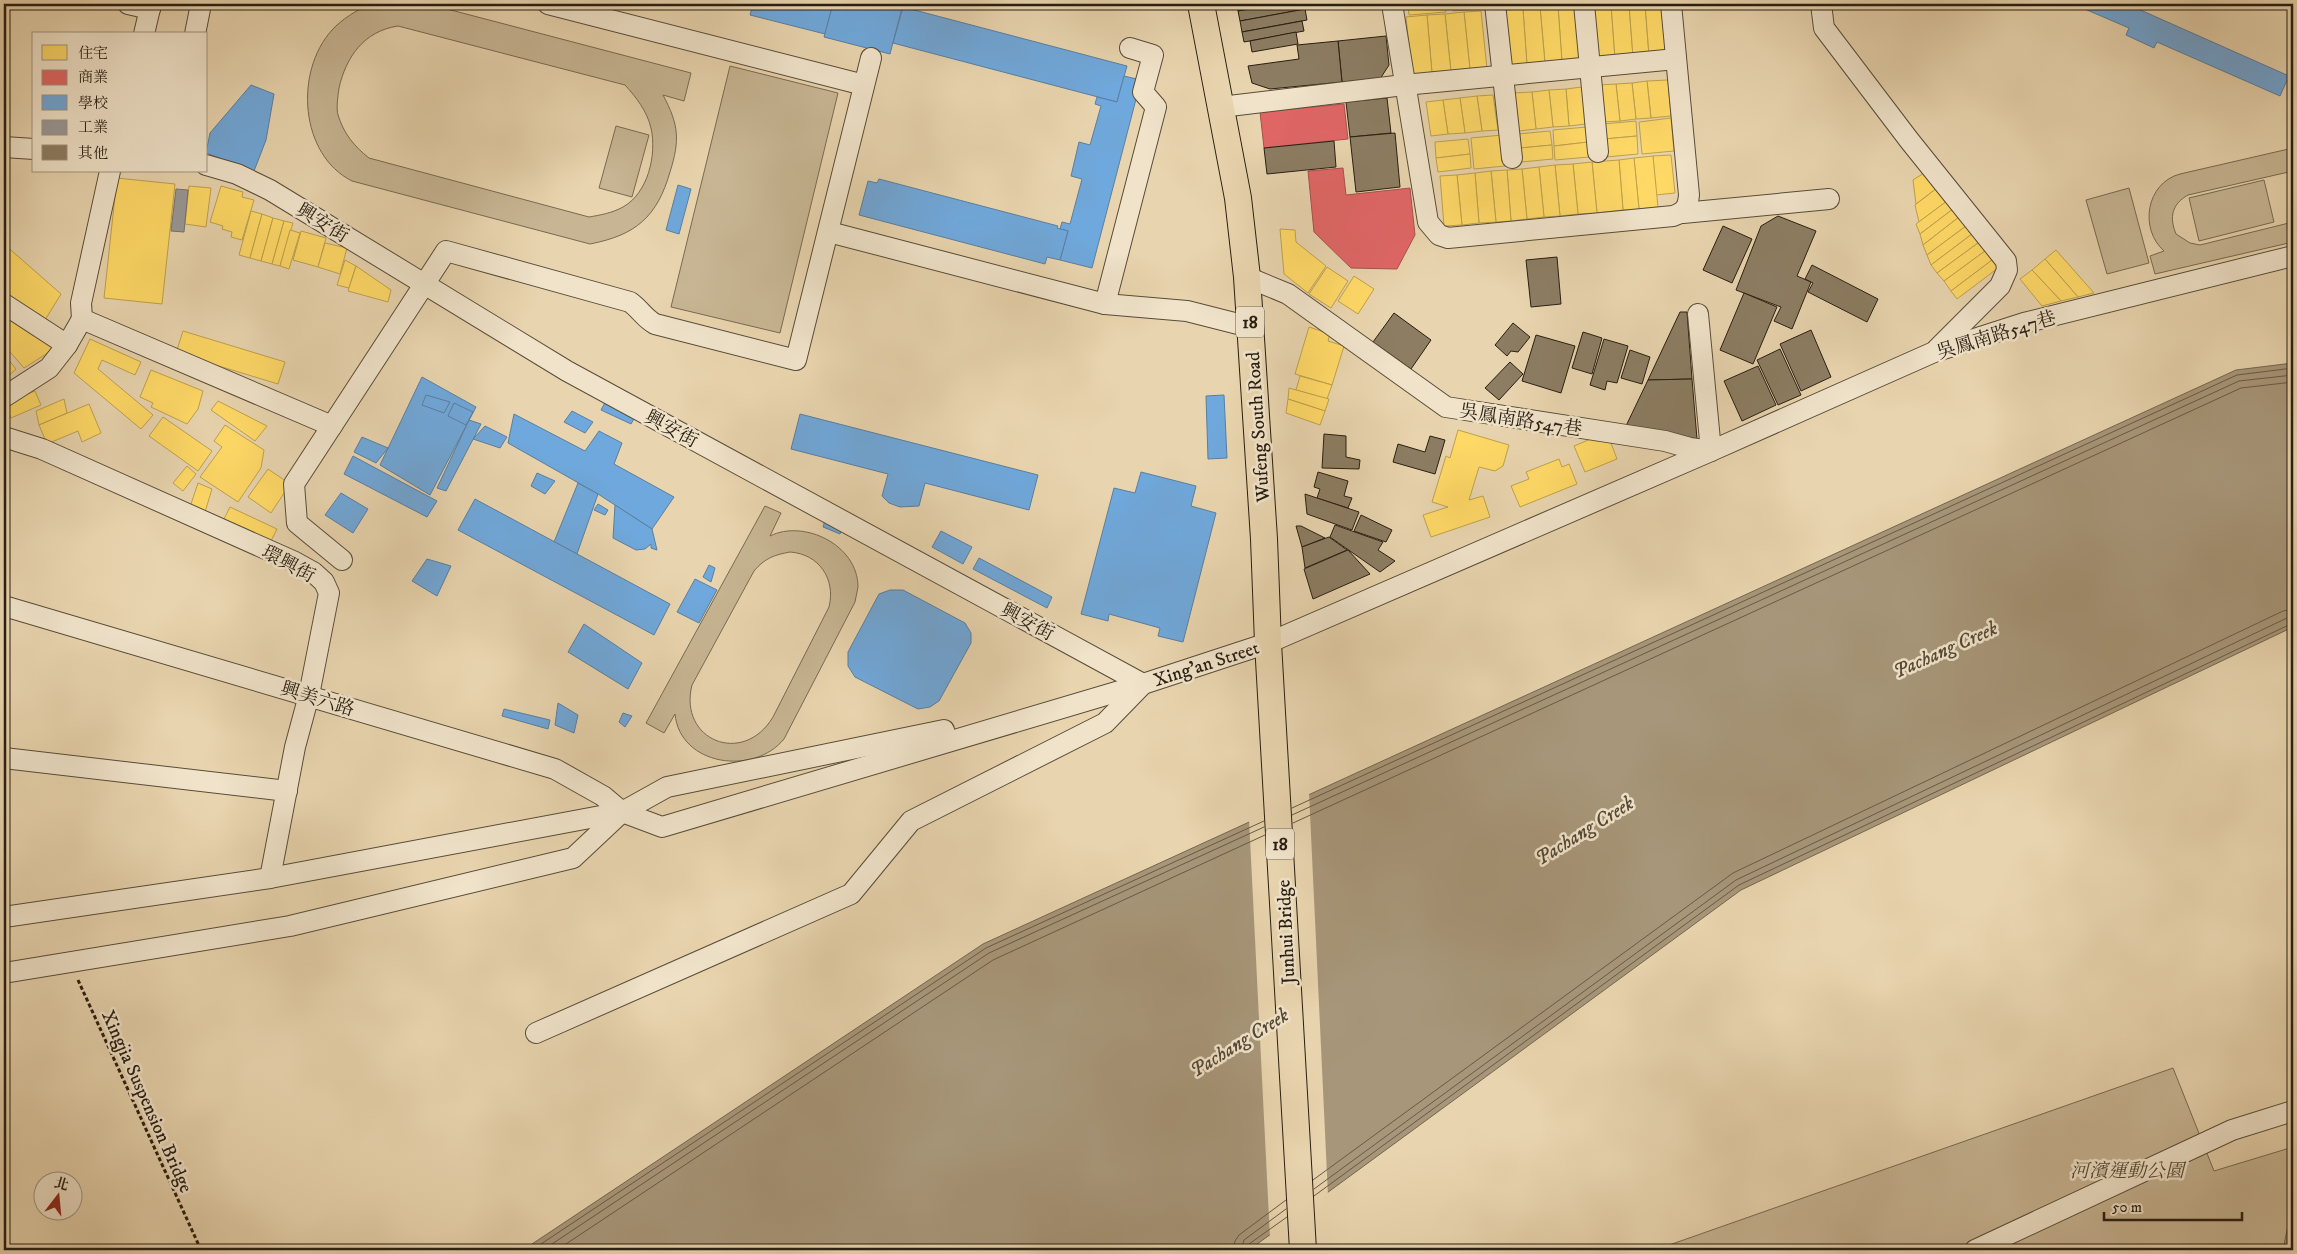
<svg xmlns="http://www.w3.org/2000/svg" width="2297" height="1254" font-family="'IM FELL DW Pica','Noto Serif TC',serif">
<style>
.green{fill:#c7b593;stroke:#786a52;fill-rule:evenodd}
.water{fill:#a79679;stroke:#74664f}
.pier{fill:#e8d4ae}
.homes{fill:#ffd966;stroke:#bea14c}
.shops{fill:#e06666;stroke:#a9504c}
.schools{fill:#6fa8dc;stroke:#5a7f9f}
.industry{fill:#999;stroke:#777470}
.lines{fill:none;stroke-linecap:round;stroke-linejoin:round}
.shore{stroke:#685a45;stroke-width:1}
.building{fill:#8c7d63;stroke:#281e11}
.minor-casing{stroke:#584c38;stroke-width:22}
.major-casing{stroke:#281e11;stroke-width:28}
.path{stroke:#281e11;stroke-width:3;stroke-dasharray:4 2.5;stroke-linecap:butt}
.minor{stroke:#f0e3ca;stroke-width:20}
.major{stroke:#e8d4ae;stroke-width:26}
.labels{text-anchor:middle;stroke-width:5;stroke-linejoin:round;paint-order:stroke}
.shield{fill:#f0e3ca;stroke:#645948;stroke-width:1}
.shield-label{font-size:18px;font-weight:bold;fill:#281e11}
.street-label{font-size:19px;fill:#281e11;stroke:#f0e3ca}
.park-label{font-size:19px;font-style:italic;fill:#584b38;stroke:#f0e3ca}
.water-label{font-size:20px;font-style:italic;fill:#544835;stroke:#f0e3ca}
</style>
<rect width="100%" height="100%" fill="#e8d4ae"/>
<filter id="stains"><feTurbulence type="fractalNoise" baseFrequency=".004" numOctaves="4"/><feColorMatrix values="0 0 0 0 .2 0 0 0 0 .09 0 0 0 0 .02 0 0 0 .5 -.17"/></filter>
<radialGradient id="worn" r=".72"><stop offset=".6" stop-color="#630" stop-opacity="0"/><stop offset="1" stop-color="#630" stop-opacity=".3"/></radialGradient>
<g class="green">
<path d="M369,4H428L691,73L684,101L663,95C679,125 680,140 670,172C657,217 636,235 590,244L352,181C300,155 294,72 332,30C342,19 356,11 369,4ZM398,26L625,85C636,97 647,111 651,128C657,155 648,193 623,207C612,213 601,215 589,217L369,158C354,146 344,134 338,115C336,108 338,96 339,88C346,57 364,31 398,26Z"/>
<polygon points="730,66 838,93 780,333 671,307"/>
<polygon points="616,126 649,135 632,197 599,188"/>
<path d="M2293,148V171L2188,195C2172,204 2169,217 2176,234L2190,243L2200,245L2293,222V242L2155,274L2150,256L2164,251C2139,229 2146,183 2180,174Z"/>
<polygon points="2264,180 2274,222 2199,241 2189,198"/>
<polygon points="2129,188 2149,263 2107,274 2086,200"/>
<path d="M765,506L781,513L770,536C804,519 858,545 858,587C857,592 856,597 855,602L784,739C754,776 680,766 675,714L664,733L646,723ZM790,552C819,554 836,579 829,607L773,717C743,767 678,740 692,685L754,571C765,558 774,555 790,552Z"/>
<polygon points="2173,1068 2214,1171 2293,1147 2293,1250 1655,1250"/>
</g>
<g class="water">
<polygon points="2293,363 2293,627 1741,890 1249,1250 523,1250 983,944 2236,370"/>
<polygon points="2293,1221 2293,1250 2283,1250 2287,1230"/>
</g>
<polygon class="pier" points="1309,792 1328,1196 1270,1238 1249,819"/>
<g class="homes">
<polygon points="1408,4 1445,4 1446,12 1409,15"/>
<polygon points="1453,4 1481,4 1482,9 1453,11"/>
<polygon points="1504,4 1538,4 1538,5 1504,7"/>
<polygon points="1591,4 1611,4 1615,58 1595,59"/>
<polygon points="1611,4 1629,4 1633,57 1615,58"/>
<polygon points="1629,4 1645,4 1649,55 1633,57"/>
<polygon points="1645,4 1665,4 1668,54 1649,55"/>
<polygon points="1577,5 1582,60 1562,62 1558,6"/>
<polygon points="1558,6 1562,62 1545,63 1540,7"/>
<polygon points="1540,7 1545,63 1527,65 1523,9"/>
<polygon points="1523,9 1527,65 1510,66 1505,10"/>
<polygon points="1481,11 1487,69 1470,70 1464,12"/>
<polygon points="1464,12 1470,70 1451,72 1445,14"/>
<polygon points="1445,14 1451,72 1432,73 1427,15"/>
<polygon points="1427,15 1432,73 1412,74 1406,17"/>
<polygon points="1668,80 1671,116 1651,118 1647,81"/>
<polygon points="1647,81 1651,118 1636,119 1632,83"/>
<polygon points="1632,83 1636,119 1620,121 1616,84"/>
<polygon points="1616,84 1620,121 1603,122 1599,85"/>
<polygon points="1582,87 1586,124 1569,126 1566,89"/>
<polygon points="1566,89 1569,126 1553,127 1549,90"/>
<polygon points="1549,90 1553,127 1536,129 1532,92"/>
<polygon points="1532,92 1536,129 1518,131 1514,93"/>
<polygon points="1493,95 1498,130 1482,131 1477,96"/>
<polygon points="1477,96 1482,131 1465,133 1460,98"/>
<polygon points="1460,98 1465,133 1448,134 1443,100"/>
<polygon points="1443,100 1448,134 1431,136 1426,102"/>
<polygon points="1671,118 1674,151 1642,154 1639,122"/>
<polygon points="1636,121 1637,136 1604,139 1603,124"/>
<polygon points="1587,127 1588,142 1554,146 1553,130"/>
<polygon points="1550,131 1552,145 1520,148 1518,134"/>
<polygon points="1502,135 1505,166 1474,169 1471,138"/>
<polygon points="1637,136 1638,154 1606,157 1604,139"/>
<polygon points="1468,139 1470,154 1436,158 1435,142"/>
<polygon points="1588,142 1589,157 1555,160 1554,146"/>
<polygon points="1552,145 1553,159 1521,162 1520,148"/>
<polygon points="1470,154 1471,168 1438,172 1436,158"/>
<polygon points="1671,155 1675,193 1656,195 1653,156"/>
<polygon points="1653,156 1658,207 1639,209 1634,158"/>
<polygon points="1634,158 1639,209 1623,210 1619,160"/>
<polygon points="1619,160 1623,210 1597,213 1592,162"/>
<polygon points="1592,162 1597,213 1578,214 1573,164"/>
<polygon points="1573,164 1578,214 1560,216 1555,165"/>
<polygon points="1555,165 1560,216 1544,217 1539,167"/>
<polygon points="1539,167 1544,217 1527,219 1522,169"/>
<polygon points="1522,169 1527,219 1511,221 1507,170"/>
<polygon points="1507,170 1511,221 1496,222 1491,171"/>
<polygon points="1491,171 1496,222 1479,223 1475,173"/>
<polygon points="1475,173 1479,223 1462,225 1457,175"/>
<polygon points="1924,173 1937,188 1916,204 1913,180"/>
<polygon points="1457,175 1462,225 1444,226 1440,176"/>
<polygon points="117,178 175,184 162,304 104,298"/>
<polygon points="189,186 211,188 206,227 185,224"/>
<polygon points="221,186 243,192 242,197 254,200 242,240 231,237 232,232 222,229 223,226 210,222"/>
<polygon points="1937,188 1947,201 1919,222 1915,205"/>
<polygon points="1947,201 1953,209 1920,234 1916,224"/>
<polygon points="1953,209 1959,217 1923,245 1920,234"/>
<polygon points="251,211 262,214 250,258 239,255"/>
<polygon points="262,214 273,218 261,261 250,258"/>
<polygon points="1959,217 1966,226 1927,255 1923,245"/>
<polygon points="273,218 284,221 272,264 261,261"/>
<polygon points="284,221 293,223 280,266 272,264"/>
<polygon points="1966,226 1972,234 1931,265 1927,255"/>
<polygon points="1280,229 1295,230 1296,242 1326,266 1308,293 1284,274"/>
<polygon points="290,230 300,233 289,269 280,266"/>
<polygon points="301,231 326,238 318,267 293,260"/>
<polygon points="1972,234 1978,243 1937,273 1931,265"/>
<polygon points="325,243 347,248 340,274 318,267"/>
<polygon points="1978,243 1985,251 1944,281 1937,273"/>
<polygon points="4,244 61,294 45,320 4,292"/>
<polygon points="2056,250 2094,293 2078,297 2045,259"/>
<polygon points="1985,251 1992,260 1951,291 1944,281"/>
<polygon points="2045,259 2078,297 2061,301 2032,270"/>
<polygon points="345,260 356,266 349,288 337,285"/>
<polygon points="1992,260 1998,268 1957,299 1951,291"/>
<polygon points="356,266 391,290 388,302 348,291"/>
<polygon points="1327,267 1348,281 1331,308 1309,294"/>
<polygon points="2032,270 2061,301 2042,306 2020,279"/>
<polygon points="1354,276 1374,289 1358,314 1338,301"/>
<polygon points="8,316 54,349 24,368 4,345 4,319"/>
<polygon points="1309,327 1330,334 1328,341 1344,346 1332,385 1295,374"/>
<polygon points="183,331 285,362 278,384 176,353"/>
<polygon points="90,339 141,362 135,375 102,360 98,369 153,415 141,429 74,373"/>
<polygon points="7,358 16,369 4,380 4,361"/>
<polygon points="151,370 203,391 198,409 187,424 151,407 153,403 140,397"/>
<polygon points="1300,376 1332,385 1327,399 1296,390"/>
<polygon points="1289,388 1329,399 1325,411 1288,399"/>
<polygon points="35,391 41,405 11,418 5,403"/>
<polygon points="64,399 67,413 39,425 36,411"/>
<polygon points="1288,399 1325,411 1320,425 1286,413"/>
<polygon points="218,401 267,426 255,441 211,410"/>
<polygon points="89,404 101,433 82,442 78,431 47,444 39,425"/>
<polygon points="163,417 212,451 198,471 149,436"/>
<polygon points="225,425 264,450 261,468 238,502 200,477 222,447 214,441"/>
<polygon points="1458,430 1509,445 1503,466 1495,471 1479,467 1469,500 1483,496 1490,517 1431,537 1423,515 1448,507 1432,502 1446,456 1450,458"/>
<polygon points="1593,438 1611,443 1617,459 1585,472 1574,446"/>
<polygon points="1559,459 1562,467 1569,464 1577,484 1520,507 1511,486 1529,479 1526,472"/>
<polygon points="187,466 196,474 183,491 173,483"/>
<polygon points="268,469 290,484 271,513 248,497"/>
<polygon points="198,483 212,489 205,512 190,507"/>
<polygon points="230,507 277,529 270,543 223,521"/>
</g>
<g class="shops">
<polygon points="1344,104 1348,139 1264,148 1260,112"/>
<polygon points="1343,168 1346,195 1410,188 1415,235 1397,269 1351,268 1314,232 1308,171"/>
</g>
<g class="schools">
<polygon points="732,4 753,4 752,9"/>
<polygon points="753,4 833,4 825,34 750,15"/>
<polygon points="833,4 903,4 890,54 824,37"/>
<polygon points="2073,4 2127,4 2289,76 2280,96 2157,42 2154,48 2126,35 2129,28"/>
<polygon points="903,7 1127,66 1117,102 893,43"/>
<polygon points="1124,76 1141,80 1092,268 1060,260 1068,231 1060,229 1062,222 1070,224 1082,179 1071,176 1079,142 1090,145 1101,106 1095,104 1097,97 1117,102"/>
<polygon points="251,85 274,94 266,140 254,171 206,153 210,133"/>
<polygon points="879,179 1058,226 1057,228 1068,231 1060,260 1047,257 1045,264 859,215 868,181 877,183"/>
<polygon points="678,185 691,189 679,234 666,230"/>
<polygon points="422,377 476,407 430,495 380,465"/>
<polygon points="610,393 639,410 631,424 601,410"/>
<polygon points="426,395 450,402 444,413 422,405"/>
<polygon points="1224,395 1227,458 1208,459 1206,396"/>
<polygon points="454,403 473,412 466,425 448,416"/>
<polygon points="572,411 593,422 585,433 564,422"/>
<polygon points="514,414 585,451 599,431 622,443 614,464 674,497 652,529 598,494 508,443"/>
<polygon points="800,414 1038,475 1029,510 925,483 919,506 900,507 889,503 882,496 888,474 791,449"/>
<polygon points="469,420 481,424 446,491 437,488"/>
<polygon points="485,426 507,437 500,448 473,439"/>
<polygon points="362,437 388,448 376,463 354,452"/>
<polygon points="353,456 437,501 427,517 344,474"/>
<polygon points="1141,472 1196,486 1191,506 1216,513 1183,642 1158,636 1160,628 1109,614 1108,621 1081,614 1114,488 1135,493"/>
<polygon points="537,473 555,481 545,494 531,486"/>
<polygon points="578,483 598,494 577,554 554,542"/>
<polygon points="341,493 368,509 353,533 325,515"/>
<polygon points="475,499 670,604 654,635 458,530"/>
<polygon points="598,504 608,510 605,515 594,510"/>
<polygon points="615,505 652,529 657,550 651,548 651,544 645,549 636,550 613,538"/>
<polygon points="825,520 842,528 840,534 823,527"/>
<polygon points="941,531 972,547 963,564 932,547"/>
<polygon points="979,558 1052,597 1047,608 973,569"/>
<polygon points="427,559 451,566 437,596 412,581"/>
<polygon points="709,565 715,568 711,582 703,577"/>
<polygon points="695,579 717,590 699,623 677,612"/>
<polygon points="890,590 903,590 965,623 971,633 971,643 939,701 930,707 918,709 855,677 848,666 848,652 879,594"/>
<polygon points="584,624 642,663 628,689 568,652"/>
<polygon points="558,703 578,715 574,733 555,725"/>
<polygon points="504,709 550,720 548,729 502,716"/>
<polygon points="623,713 632,716 625,727 619,722"/>
</g>
<polygon class="industry" points="176,189 188,190 184,232 171,231"/>
<g class="lines">
<g class="shore">
<polyline points="1292,808 2237,375 2293,368"/>
<polyline points="1292,815 2239,381 2293,375"/>
<polyline points="1293,823 2241,388 2293,382"/>
<polyline points="1313,1180 1733,873 2283,611 2293,609"/>
<polyline points="1314,1189 1736,880 2287,618 2293,617"/>
<polyline points="1314,1196 1739,885 2293,623"/>
<polyline points="532,1250 986,948 1264,821"/>
<polyline points="543,1250 989,953 1264,827"/>
<polyline points="557,1250 993,960 1265,835"/>
<polyline points="1233,1250 1235,1241 1239,1235 1286,1200"/>
<polyline points="1241,1250 1244,1240 1286,1209"/>
<polyline points="1247,1250 1249,1244 1287,1217"/>
</g>
</g>
<g class="building">
<polygon points="1237,4 1280,4 1238,11"/>
<polygon points="1280,4 1310,4 1311,8 1240,21 1238,11"/>
<polygon points="1305,9 1307,20 1242,32 1240,21"/>
<polygon points="1302,21 1304,31 1244,42 1242,32"/>
<polygon points="1296,32 1298,44 1252,52 1250,41"/>
<polygon points="1386,36 1389,65 1380,79 1342,82 1338,41"/>
<polygon points="1338,41 1342,82 1270,89 1252,83 1248,66 1299,59 1297,45"/>
<polygon points="1387,98 1391,133 1350,137 1346,102"/>
<polygon points="1395,133 1400,187 1356,192 1350,137"/>
<polygon points="1334,141 1336,167 1267,174 1264,148"/>
<polygon points="1778,216 1816,231 1797,276 1811,282 1792,329 1774,321 1781,307 1736,290 1761,226"/>
<polygon points="1723,226 1752,239 1732,283 1703,270"/>
<polygon points="1557,257 1561,304 1531,307 1526,260"/>
<polygon points="1812,265 1878,299 1867,322 1808,292 1813,283 1805,279"/>
<polygon points="1744,293 1777,307 1753,364 1720,350"/>
<polygon points="1680,312 1687,312 1692,379 1648,380"/>
<polygon points="1394,313 1431,340 1411,369 1373,342"/>
<polygon points="1513,323 1530,337 1518,352 1511,351 1507,356 1495,345"/>
<polygon points="1811,330 1831,377 1801,391 1780,344"/>
<polygon points="1583,332 1602,338 1592,374 1572,368"/>
<polygon points="1536,335 1575,346 1561,393 1522,381"/>
<polygon points="1604,339 1628,346 1617,383 1607,381 1605,390 1590,385"/>
<polygon points="1780,349 1801,395 1778,405 1757,360"/>
<polygon points="1630,350 1650,357 1642,384 1621,378"/>
<polygon points="1510,362 1523,374 1499,400 1485,388"/>
<polygon points="1758,366 1776,405 1742,421 1724,381"/>
<polygon points="1692,379 1697,439 1625,428 1648,380"/>
<polygon points="1324,434 1346,436 1346,457 1360,460 1359,469 1322,468"/>
<polygon points="1430,436 1445,440 1435,474 1393,462 1398,444 1425,452"/>
<polygon points="1318,472 1348,481 1344,496 1352,498 1348,508 1317,498 1320,489 1314,487"/>
<polygon points="1305,494 1359,512 1352,530 1307,514"/>
<polygon points="1361,515 1392,530 1386,542 1354,531"/>
<polygon points="1335,525 1383,542 1378,550 1395,561 1380,572 1330,537"/>
<polygon points="1296,526 1301,526 1325,538 1302,547"/>
<polygon points="1329,537 1347,550 1305,568 1302,547"/>
<polygon points="1348,550 1370,574 1313,599 1304,569"/>
</g>
<g class="lines">
<defs>
<g id="minor">
<polyline points="128,4 150,9"/>
<polyline points="548,4 864,85"/>
<path d="M1392,4L1428,222L1439,235L1448,238L1673,216C1685,212 1688,207 1689,195L1671,4"/>
<polyline points="1495,4 1512,158"/>
<polyline points="1584,4 1598,152"/>
<polyline points="1821,4 1824,28 1909,140 2006,261 2007,270 2000,286 1937,349"/>
<polyline points="144,34 151,4"/>
<polyline points="195,34 201,4"/>
<polyline points="1221,107 1404,85 1676,59"/>
<polyline points="4,147 34,149"/>
<polyline points="206,165 237,174 270,190 567,371 1143,684"/>
<polyline points="1683,213 1829,199"/>
<polyline points="829,232 1105,304 1187,311 1250,327"/>
<polyline points="1247,277 1288,294 1446,407 1665,441 1690,448 1711,451 1698,314"/>
<polyline points="4,304 67,345 82,319 332,426"/>
<polyline points="1105,304 1156,107 1143,92 1153,55 1130,48"/>
<polyline points="82,319 81,303 110,171"/>
<polyline points="4,397 49,368 67,345"/>
<polyline points="4,437 42,449 295,562 313,572 324,582 329,593 309,695 295,747 270,878"/>
<path d="M342,560L297,523L294,484L446,251L630,302C640,309 644,318 655,324L796,360L871,58"/>
<polyline points="4,606 555,769 603,796 622,812"/>
<polyline points="4,758 287,791"/>
<polyline points="4,917 270,878 622,812 662,827 1143,684 1268,643 1711,451 1934,352 2024,323 2293,256"/>
<polyline points="4,973 290,926 573,858 622,812 667,787 944,730"/>
<polyline points="536,1033 851,894 911,821 1105,723 1142,685"/>
<polyline points="1975,1250 2232,1130 2293,1111"/>
</g>
<polyline id="major" points="1201,4 1238,198 1247,277 1264,539 1268,643 1303,1250"/>
</defs>
<use href="#minor" class="minor-casing"/>
<use href="#major" class="major-casing"/>
<polyline class="path" points="78,980 201,1250"/>
<use href="#minor" class="minor"/>
<use href="#major" class="major"/>
</g>
<g class="labels">
<g class="shield">
<rect x="1236" y="306.5" width="28" height="31" rx="4"/>
<rect x="1266" y="828.5" width="28" height="31" rx="4"/>
</g>
<g class="shield-label">
<text x="1250" y="328">18</text>
<text x="1280" y="850">18</text>
</g>
<g class="street-label">
<text transform="translate(323 222) rotate(31)" y="7">興安街</text>
<text transform="translate(1996 334) rotate(-17)" y="7">吳鳳南路547巷</text>
<text transform="translate(1521 419) rotate(9)" y="7">吳鳳南路547巷</text>
<text transform="translate(1257 427) rotate(-94)" y="7">Wufeng South Road</text>
<text transform="translate(672 428) rotate(28)" y="7">興安街</text>
<text transform="translate(289 563) rotate(28)" y="7">環興街</text>
<text transform="translate(1028 621) rotate(28)" y="7">興安街</text>
<text transform="translate(1206 663) rotate(-18)" y="7">Xing'an Street</text>
<text transform="translate(318 698) rotate(17)" y="7">興美六路</text>
<text transform="translate(1285 932) rotate(-93)" y="7">Junhui Bridge</text>
<text transform="translate(148 1101) rotate(66)" y="7">Xingjia Suspension Bridge</text>
</g>
<g class="park-label">
<text x="2127" y="1177">河濱運動公園</text>
</g>
<g class="water-label">
<text transform="translate(1945 649) rotate(-24)" y="7">Pachang Creek</text>
<text transform="translate(1584 830) rotate(-32)" y="7">Pachang Creek</text>
<text transform="translate(1239 1042) rotate(-32)" y="7">Pachang Creek</text>
</g>
</g>
<rect width="2297" height="1254" fill="none" stroke="#e8d4ae" stroke-width="20"/>
<rect x="5" y="5" width="2287" height="1244" fill="none" stroke="#281e11" stroke-width="2.5"/>
<rect x="10" y="10" width="2277" height="1234" fill="none" stroke="#281e11"/>
<rect x="32" y="32" width="175" height="140" fill="#f0e3ca" stroke="#a09480"/>
<rect x="42" y="45" width="25" height="15" fill="#ffd966" stroke="#a09480"/>
<text x="78" y="58" font-size="15" fill="#281e11">住宅</text>
<rect x="42" y="70" width="25" height="15" fill="#e06666" stroke="#a09480"/>
<text x="78" y="82" font-size="15" fill="#281e11">商業</text>
<rect x="42" y="95" width="25" height="15" fill="#6fa8dc" stroke="#a09480"/>
<text x="78" y="108" font-size="15" fill="#281e11">學校</text>
<rect x="42" y="120" width="25" height="15" fill="#999999" stroke="#a09480"/>
<text x="78" y="132" font-size="15" fill="#281e11">工業</text>
<rect x="42" y="145" width="25" height="15" fill="#8c7d63" stroke="#a09480"/>
<text x="78" y="158" font-size="15" fill="#281e11">其他</text>
<g transform="translate(58 1196) rotate(16)"><circle r="24" fill="#f0e3ca" stroke="#a09480"/>
<path d="M0-4L9 19L0 12L-9 19Z" fill="#8f2418"/>
<text y="-8" font-size="14" font-weight="bold" text-anchor="middle" fill="#281e11">北</text>
</g>
<path d="M2104 1212v8h138v-8" fill="none" stroke="#281e11" stroke-width="2.5"/>
<text x="2112" y="1212" font-size="15" fill="#281e11" stroke="#f0e3ca" stroke-width="4" paint-order="stroke">50 m</text>
<rect width="100%" height="100%" filter="url(#stains)"/>
<rect width="100%" height="100%" fill="url(#worn)"/>
</svg>
